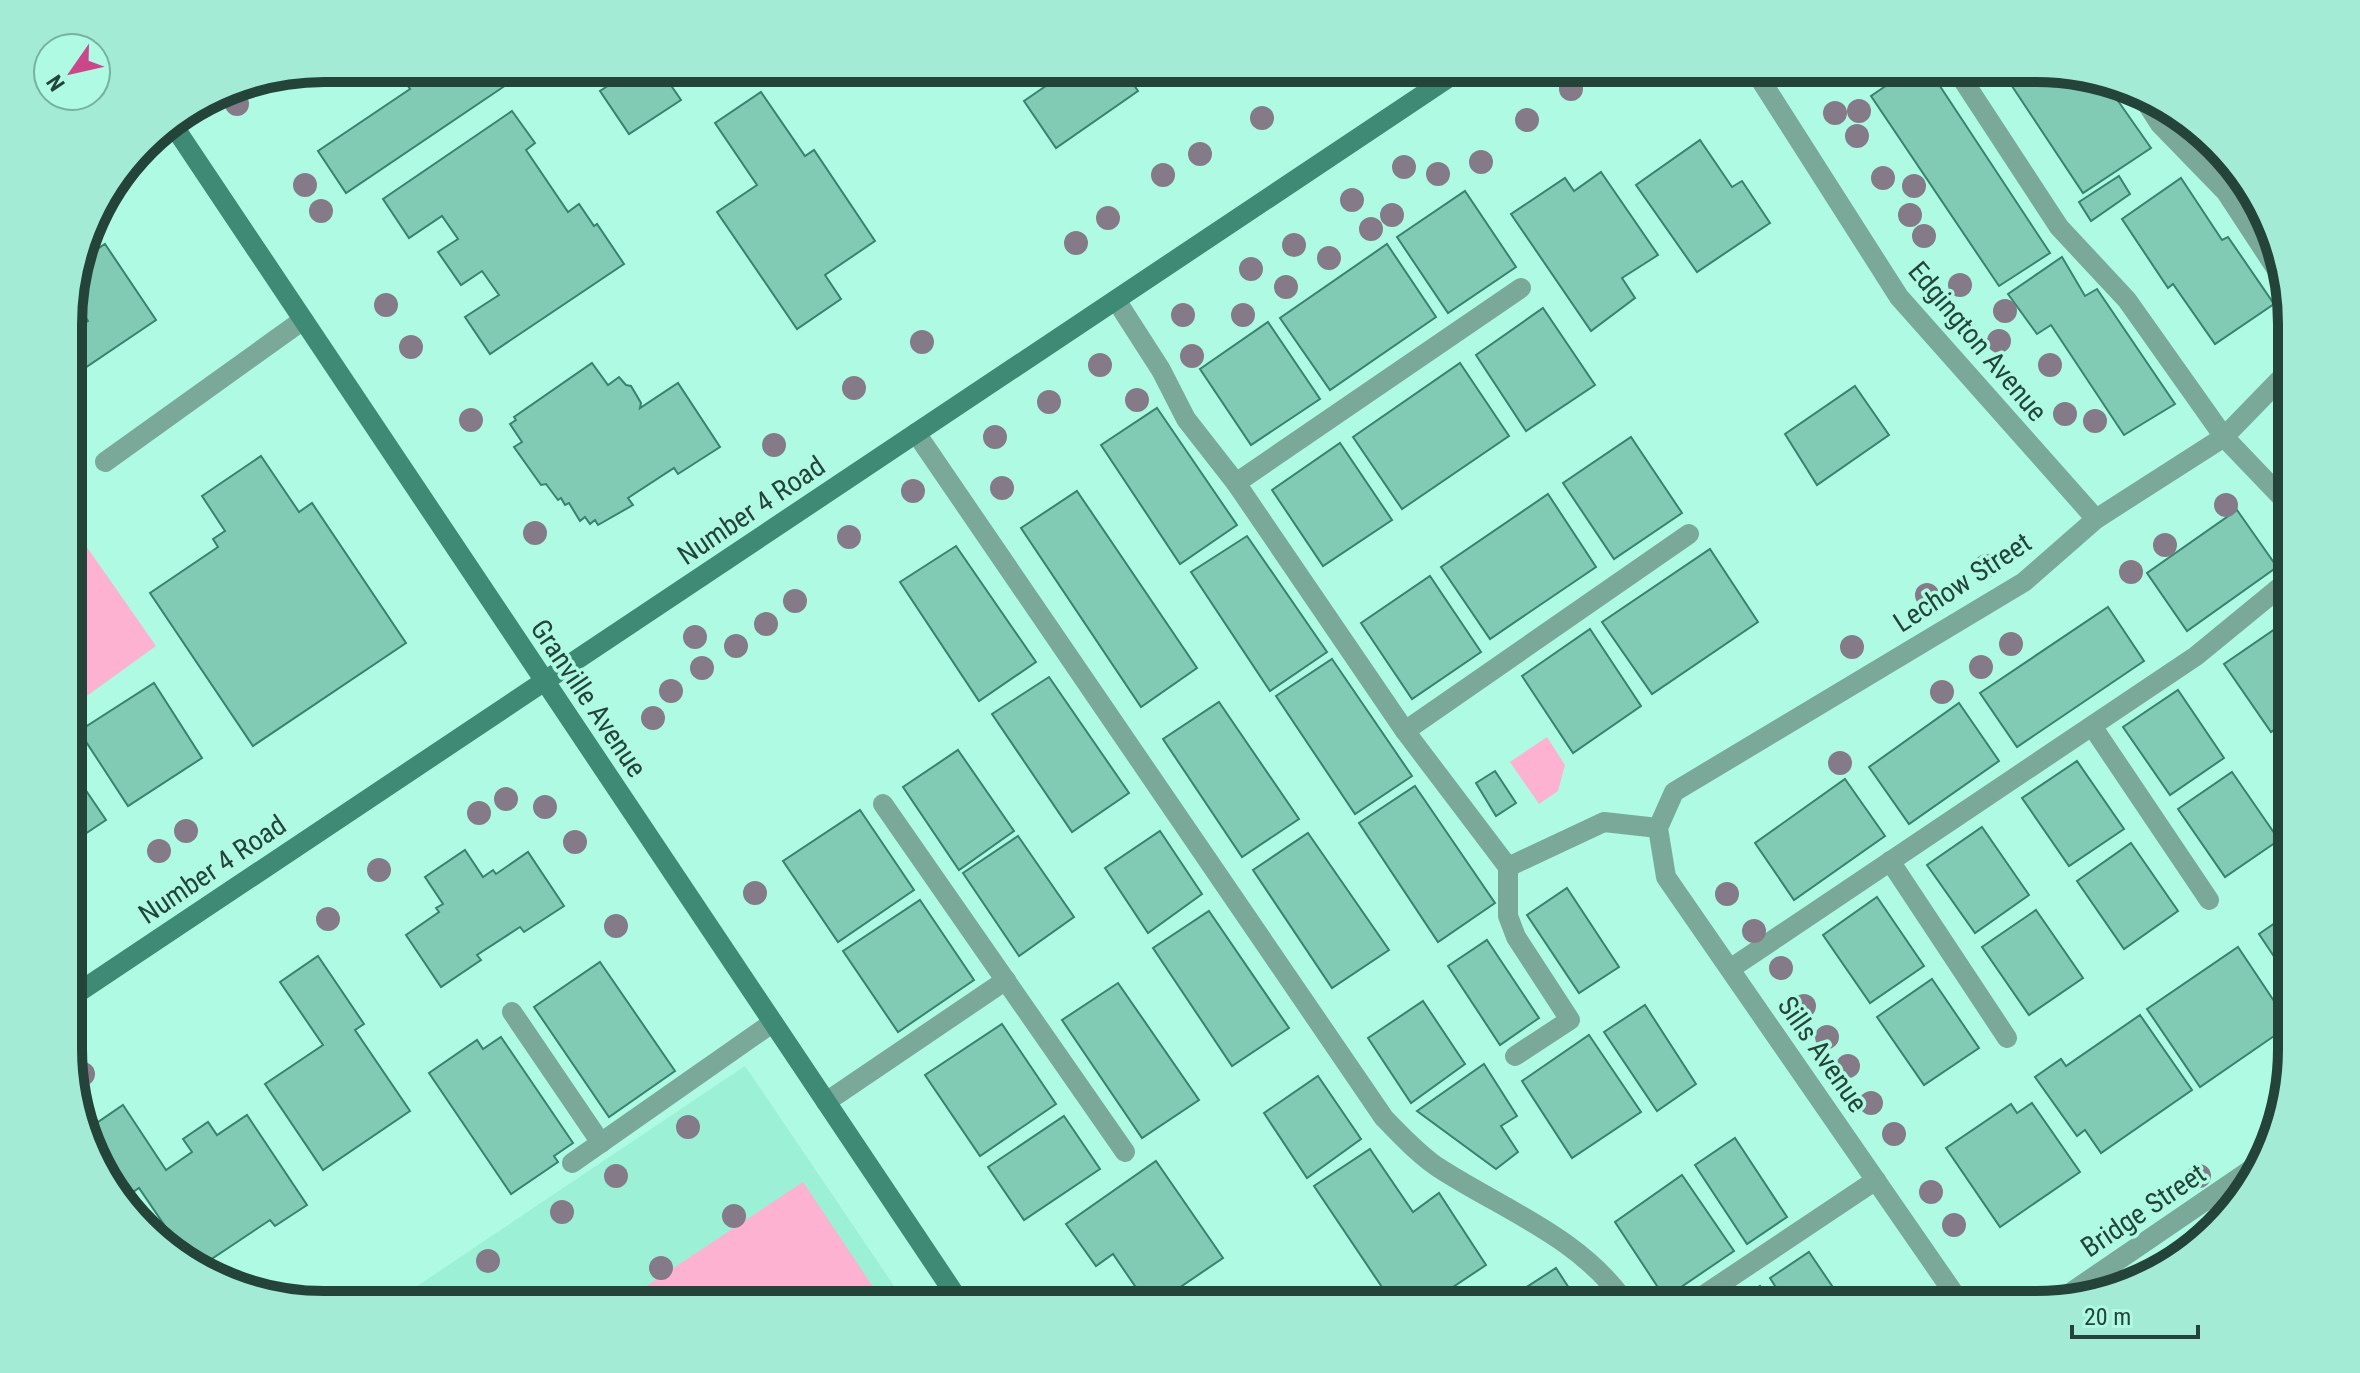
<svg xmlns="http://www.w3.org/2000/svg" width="2360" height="1373" font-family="'Roboto Condensed',sans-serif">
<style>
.built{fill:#9bf0d6}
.green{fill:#fdb2d1}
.building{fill:#81cbb4;stroke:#38836f;stroke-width:2}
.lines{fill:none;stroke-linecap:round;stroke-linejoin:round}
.lane{stroke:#7aa99a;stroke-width:20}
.street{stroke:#7aa99a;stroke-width:20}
.secondary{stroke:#3e8a75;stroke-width:20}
.tree{fill:#857b88}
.labels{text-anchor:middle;stroke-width:7;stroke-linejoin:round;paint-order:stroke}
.street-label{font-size:28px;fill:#24443a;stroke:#aefae2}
.rim{fill:none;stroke:#24443a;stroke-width:10}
</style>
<rect width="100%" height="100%" fill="#aefae2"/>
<polygon class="built" points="745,1066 907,1305 389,1305"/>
<g class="green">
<polygon points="70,523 156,646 70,708"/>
<polygon points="1547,737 1565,765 1558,791 1539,804 1510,762"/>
<polygon points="803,1182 885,1305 618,1305"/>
</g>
<g class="building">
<polygon points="386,68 512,68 518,77 346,193 318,151 410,89 401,76 394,80"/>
<polygon points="635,68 659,68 681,100 629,134 600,91"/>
<polygon points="1072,68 1122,68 1138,91 1056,148 1024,101"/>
<polygon points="1912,68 1928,68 2050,253 1999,286 1871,96"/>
<polygon points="2000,68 2037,68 2109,88 2151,148 2083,193"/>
<polygon points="761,92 805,156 814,150 875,241 825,275 841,299 797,329 717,212 757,185 715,123"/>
<polygon points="512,111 535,143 526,150 568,212 579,204 594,226 597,224 624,264 490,354 465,317 499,295 482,271 461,285 438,252 458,239 442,216 409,238 383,199"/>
<polygon points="1700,140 1732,187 1742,181 1770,223 1697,272 1636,185"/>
<polygon points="1601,172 1658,255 1622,278 1635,298 1591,331 1511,214 1565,178 1574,191"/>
<polygon points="2119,176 2130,194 2091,221 2079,202"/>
<polygon points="2181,178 2222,240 2228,237 2274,304 2215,344 2173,284 2168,288 2122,219"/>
<polygon points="1465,191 1516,267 1448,313 1397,237"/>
<polygon points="105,244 156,320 70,378 70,333 88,321 70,291 79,261"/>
<polygon points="1387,244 1436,317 1330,390 1280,318"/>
<polygon points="2062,257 2085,296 2097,289 2175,404 2124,435 2051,325 2037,334 2008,294"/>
<polygon points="1543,308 1595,385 1526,431 1476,355"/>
<polygon points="1268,322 1320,399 1251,445 1200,369"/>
<polygon points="592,363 608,385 619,377 626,385 631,386 641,403 640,408 678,383 720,447 678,474 674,468 628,498 633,505 598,525 595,520 590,524 585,517 580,521 569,503 565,505 561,498 558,500 546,484 541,485 514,447 522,442 510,424 516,420 514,417"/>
<polygon points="1460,363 1509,436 1402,509 1353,437"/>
<polygon points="1855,386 1889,435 1817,485 1785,434"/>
<polygon points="1157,408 1237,525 1180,564 1101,445"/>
<polygon points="1631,437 1682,513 1614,559 1563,483"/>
<polygon points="1340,443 1392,520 1323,566 1272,490"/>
<polygon points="261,456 299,512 312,503 406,643 253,746 150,593 218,547 213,539 225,531 202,496"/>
<polygon points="1077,491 1197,668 1141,707 1021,528"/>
<polygon points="1548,494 1596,567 1490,639 1441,567"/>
<polygon points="2237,510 2277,567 2187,631 2147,573"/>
<polygon points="1247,536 1327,652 1270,691 1191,572"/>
<polygon points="956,546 1036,662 979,701 900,582"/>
<polygon points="1710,549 1758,622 1652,694 1602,622"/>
<polygon points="1430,576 1481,652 1412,699 1361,623"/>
<polygon points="2108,607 2144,661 2017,747 1980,693"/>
<polygon points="2278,627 2291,646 2291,718 2271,732 2224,664"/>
<polygon points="1590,629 1641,706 1573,753 1522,676"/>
<polygon points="1332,659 1412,776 1355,814 1276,696"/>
<polygon points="1049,677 1129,793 1072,832 992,714"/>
<polygon points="154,683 202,758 128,806 79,731"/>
<polygon points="2178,690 2224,758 2170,795 2123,727"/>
<polygon points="1219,702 1299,819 1242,857 1163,739"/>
<polygon points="1959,703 1999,761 1909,824 1869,767"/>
<polygon points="2291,738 2291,765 2279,747"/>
<polygon points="958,750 1014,831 959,870 903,787"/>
<polygon points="2077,761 2124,829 2069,866 2022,798"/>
<polygon points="70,767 106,820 70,844"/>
<polygon points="1495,771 1516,803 1496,816 1476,783"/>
<polygon points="2232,772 2279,840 2225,877 2178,809"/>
<polygon points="1845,779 1885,836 1794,900 1755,843"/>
<polygon points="1415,786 1495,903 1438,942 1359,823"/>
<polygon points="860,810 914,890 838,942 783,861"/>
<polygon points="1982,827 2029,895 1975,933 1927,865"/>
<polygon points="1160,831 1202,894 1148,933 1105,868"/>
<polygon points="1308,833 1389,950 1332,988 1253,870"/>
<polygon points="1018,836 1074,917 1019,956 963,873"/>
<polygon points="2131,843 2178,911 2124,949 2077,881"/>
<polygon points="465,850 483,877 493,870 496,874 528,852 564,906 524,932 520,927 477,955 481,960 441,987 406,935 439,912 436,908 443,904 425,877"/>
<polygon points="1567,888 1619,967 1579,993 1527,915"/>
<polygon points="1877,897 1924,966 1870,1003 1823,935"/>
<polygon points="920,900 974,980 898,1032 843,951"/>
<polygon points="2036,910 2083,978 2029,1015 1982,947"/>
<polygon points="1209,911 1289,1028 1232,1066 1153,948"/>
<polygon points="2291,912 2291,982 2259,934"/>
<polygon points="1487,940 1539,1018 1500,1045 1448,966"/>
<polygon points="2238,947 2290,1025 2200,1087 2147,1009"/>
<polygon points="318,956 364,1024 355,1030 410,1111 323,1170 265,1084 323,1045 280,982"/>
<polygon points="600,962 675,1071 609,1117 534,1007"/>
<polygon points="1932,979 1979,1048 1924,1085 1877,1017"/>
<polygon points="1118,983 1199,1100 1142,1138 1062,1020"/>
<polygon points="1423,1001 1465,1064 1411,1103 1368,1038"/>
<polygon points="1645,1005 1696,1084 1657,1111 1604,1032"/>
<polygon points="2140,1015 2192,1090 2101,1153 2085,1130 2077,1136 2035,1077 2061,1059 2066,1066"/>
<polygon points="1002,1024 1056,1104 980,1156 925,1075"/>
<polygon points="1589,1035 1641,1112 1572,1158 1522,1081"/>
<polygon points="501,1037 573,1143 554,1156 558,1162 511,1194 429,1073 477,1040 483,1049"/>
<polygon points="1484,1064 1517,1116 1501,1126 1518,1152 1496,1169 1417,1111"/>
<polygon points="1318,1076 1361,1139 1307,1178 1264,1113"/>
<polygon points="2032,1103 2080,1172 2000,1227 1946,1148 2011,1104 2017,1113"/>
<polygon points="123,1105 166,1170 192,1152 183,1139 208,1122 217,1135 247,1115 307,1205 275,1226 270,1220 195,1270 139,1188 123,1199 102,1168 88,1129"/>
<polygon points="1064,1116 1100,1169 1024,1220 988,1167"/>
<polygon points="1735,1138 1787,1217 1747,1244 1695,1165"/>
<polygon points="1370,1149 1413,1212 1439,1193 1486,1265 1426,1305 1394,1305 1314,1186"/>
<polygon points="1156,1161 1223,1258 1154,1305 1148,1305 1113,1254 1096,1266 1066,1224"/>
<polygon points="1682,1175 1734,1251 1665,1298 1615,1222"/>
<polygon points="1809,1252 1845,1305 1787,1305 1770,1278"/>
<polygon points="1556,1268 1580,1305 1523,1305 1516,1294"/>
<polygon points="1760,1286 1773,1305 1733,1305"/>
</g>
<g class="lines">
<g class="lane">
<polyline points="1955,68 2059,227 2127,300 2224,437 2291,507"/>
<polyline points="2142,96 2160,124 2226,192 2281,276"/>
<polyline points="1116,300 1161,370 1186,419 1236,483 1405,731 1508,867 1604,822 1658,828"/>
<path d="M916,433L1384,1118C1401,1135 1419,1155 1439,1168C1504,1210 1582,1238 1627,1305"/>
<polyline points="105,462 303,320"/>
<polyline points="1236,483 1521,288"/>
<polyline points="2092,726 2209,900"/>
<polyline points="1405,731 1689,534"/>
<polyline points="883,804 1125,1152"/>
<polyline points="1890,861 2007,1038"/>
<polyline points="1508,867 1508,916 1516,937 1570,1020 1515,1056"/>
<polyline points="1730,969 2196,656 2291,578"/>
<polyline points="512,1012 601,1143"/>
<polyline points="826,1102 1006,980"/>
<polyline points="572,1163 772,1023"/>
<polyline points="1689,1305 1876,1180"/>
</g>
<g class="street">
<polyline points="1753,68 1899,297 2096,519"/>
<polyline points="2054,1304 2262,1162"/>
<polyline points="1962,1305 1666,877 1658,828 1674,792 2024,582 2096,519 2224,437 2291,368"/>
</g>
<g class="secondary">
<polyline points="171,122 962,1305"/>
<polyline points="70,998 1463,68"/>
</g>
</g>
<g class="tree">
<circle cx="1571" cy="89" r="12"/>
<circle cx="237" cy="104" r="12"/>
<circle cx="1859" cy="111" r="12"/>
<circle cx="1835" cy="113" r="12"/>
<circle cx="1262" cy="118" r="12"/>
<circle cx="1527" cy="120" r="12"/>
<circle cx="1857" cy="136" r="12"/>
<circle cx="1200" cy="154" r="12"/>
<circle cx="1481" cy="162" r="12"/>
<circle cx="1404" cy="167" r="12"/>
<circle cx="1438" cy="174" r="12"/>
<circle cx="1163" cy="175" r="12"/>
<circle cx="1883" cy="178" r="12"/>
<circle cx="305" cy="185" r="12"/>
<circle cx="1914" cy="186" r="12"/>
<circle cx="1352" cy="200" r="12"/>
<circle cx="321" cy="211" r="12"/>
<circle cx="1392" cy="215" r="12"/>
<circle cx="1910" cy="215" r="12"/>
<circle cx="1108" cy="218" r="12"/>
<circle cx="1371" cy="229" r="12"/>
<circle cx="1924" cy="236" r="12"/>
<circle cx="1076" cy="243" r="12"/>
<circle cx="1294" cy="245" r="12"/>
<circle cx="1329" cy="258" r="12"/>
<circle cx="1251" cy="269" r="12"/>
<circle cx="1960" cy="285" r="12"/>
<circle cx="1286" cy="287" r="12"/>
<circle cx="386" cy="305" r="12"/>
<circle cx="2005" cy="311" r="12"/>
<circle cx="1183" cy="315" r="12"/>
<circle cx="1243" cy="315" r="12"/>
<circle cx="1999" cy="341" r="12"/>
<circle cx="922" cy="342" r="12"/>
<circle cx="411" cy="347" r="12"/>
<circle cx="1192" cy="356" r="12"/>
<circle cx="1100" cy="365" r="12"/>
<circle cx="2050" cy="365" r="12"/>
<circle cx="854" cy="388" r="12"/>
<circle cx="1137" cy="400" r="12"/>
<circle cx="1049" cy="402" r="12"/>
<circle cx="2065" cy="414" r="12"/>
<circle cx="471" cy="420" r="12"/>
<circle cx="2095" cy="421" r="12"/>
<circle cx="995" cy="437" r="12"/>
<circle cx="774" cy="445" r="12"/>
<circle cx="1002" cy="488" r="12"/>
<circle cx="913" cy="491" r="12"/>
<circle cx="2226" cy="505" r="12"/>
<circle cx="535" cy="533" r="12"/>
<circle cx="849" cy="537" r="12"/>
<circle cx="2165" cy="545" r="12"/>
<circle cx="1986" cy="566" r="12"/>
<circle cx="2131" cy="572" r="12"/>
<circle cx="1927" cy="595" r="12"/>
<circle cx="795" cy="601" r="12"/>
<circle cx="766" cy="624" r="12"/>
<circle cx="695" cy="637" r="12"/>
<circle cx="2011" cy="644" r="12"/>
<circle cx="736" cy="646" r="12"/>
<circle cx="1852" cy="647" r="12"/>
<circle cx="1981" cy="667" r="12"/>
<circle cx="702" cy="668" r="12"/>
<circle cx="671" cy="691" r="12"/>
<circle cx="1942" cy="692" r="12"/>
<circle cx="653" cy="718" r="12"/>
<circle cx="1840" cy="763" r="12"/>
<circle cx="506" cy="799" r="12"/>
<circle cx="545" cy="807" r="12"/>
<circle cx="479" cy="813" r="12"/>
<circle cx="186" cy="831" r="12"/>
<circle cx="575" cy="842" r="12"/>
<circle cx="159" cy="851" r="12"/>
<circle cx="379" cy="870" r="12"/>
<circle cx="755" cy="893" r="12"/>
<circle cx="1727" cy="894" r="12"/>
<circle cx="328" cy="919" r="12"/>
<circle cx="616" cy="926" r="12"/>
<circle cx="1754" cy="931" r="12"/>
<circle cx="1781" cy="968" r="12"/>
<circle cx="1804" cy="1006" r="12"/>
<circle cx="1827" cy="1037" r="12"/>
<circle cx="1848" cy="1066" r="12"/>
<circle cx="83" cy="1074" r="12"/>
<circle cx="1871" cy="1103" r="12"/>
<circle cx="688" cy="1127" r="12"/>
<circle cx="1894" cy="1134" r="12"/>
<circle cx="616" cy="1176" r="12"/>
<circle cx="2199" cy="1176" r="12"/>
<circle cx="1931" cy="1192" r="12"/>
<circle cx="562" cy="1212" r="12"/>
<circle cx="734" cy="1216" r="12"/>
<circle cx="1954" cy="1225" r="12"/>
<circle cx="488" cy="1261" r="12"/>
<circle cx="661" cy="1268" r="12"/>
</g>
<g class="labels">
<g class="street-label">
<text transform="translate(1978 341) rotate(50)" y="10">Edgington Avenue</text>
<text transform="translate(751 510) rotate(-34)" y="10">Number 4 Road</text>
<text transform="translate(1962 582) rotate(-33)" y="10">Lechow Street</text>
<text transform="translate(589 698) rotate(56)" y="10">Granville Avenue</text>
<text transform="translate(212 869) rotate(-34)" y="10">Number 4 Road</text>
<text transform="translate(1823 1054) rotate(55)" y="10">Sills Avenue</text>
<text transform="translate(2143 1210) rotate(-34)" y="10">Bridge Street</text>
</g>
</g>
<path d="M0 0H2360V1373H0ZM324 82H2036A242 242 0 0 1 2278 324V1049A242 242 0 0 1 2036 1291H324A242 242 0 0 1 82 1049V324A242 242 0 0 1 324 82Z" fill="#a3ebd5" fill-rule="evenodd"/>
<path class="rim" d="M324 82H2036A242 242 0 0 1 2278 324V1049A242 242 0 0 1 2036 1291H324A242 242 0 0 1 82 1049V324A242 242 0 0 1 324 82Z"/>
<g transform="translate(72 72) rotate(236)"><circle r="38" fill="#aefae2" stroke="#77b19f" stroke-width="2"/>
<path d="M0-6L14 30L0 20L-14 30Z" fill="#cc4789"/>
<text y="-12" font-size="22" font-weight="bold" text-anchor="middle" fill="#24443a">N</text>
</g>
<path d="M2072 1325v12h126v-12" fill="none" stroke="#24443a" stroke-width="4"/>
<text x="2084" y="1325" font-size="24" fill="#24443a" stroke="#aefae2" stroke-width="6" paint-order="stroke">20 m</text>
</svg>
